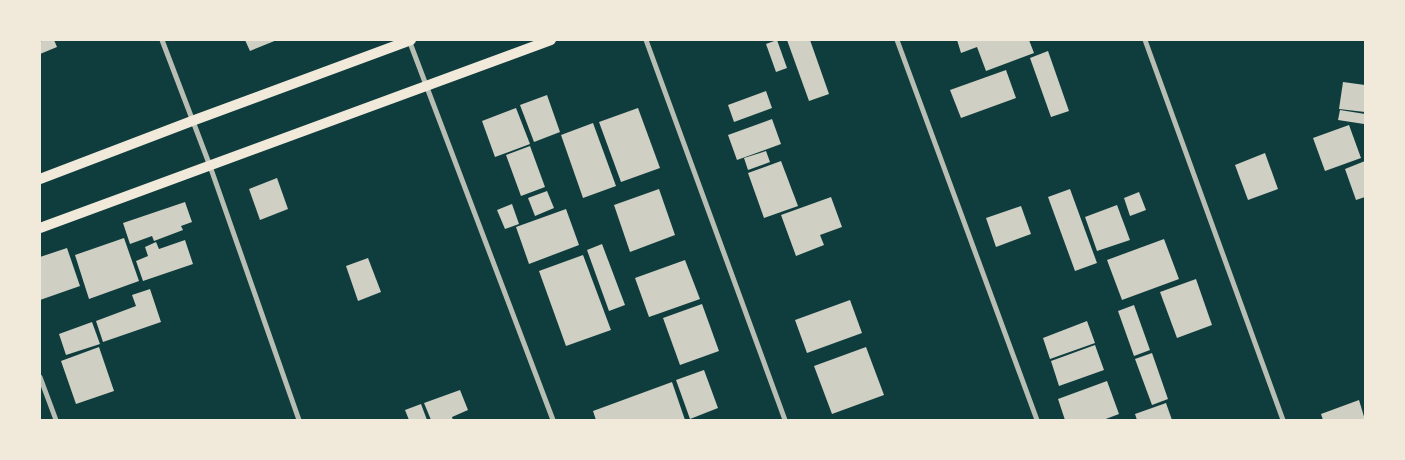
<svg xmlns="http://www.w3.org/2000/svg" width="1405" height="460" font-family="'Fira Sans',sans-serif">
<style>
.building{fill:#cfcfc3}
.lines{fill:none;stroke-linecap:round;stroke-linejoin:round}
.minor{stroke:#b8beb3;stroke-width:5}
.secondary{stroke:#f1e9da;stroke-width:10}
</style>
<rect width="100%" height="100%" fill="#0f3d3e"/>
<g class="building">
<polygon points="44,40 54,40 57,47 40,54 40,42"/>
<polygon points="245,40 277,40 250,51"/>
<polygon points="777,40 787,68 776,72 766,44"/>
<polygon points="787,40 810,40 829,94 809,101"/>
<polygon points="957,40 1029,40 1034,53 986,71 977,47 961,53"/>
<polygon points="1048,51 1069,111 1051,117 1030,58"/>
<polygon points="1006,70 1016,98 961,118 950,90"/>
<polygon points="1343,82 1365,85 1365,112 1339,109"/>
<polygon points="766,91 772,108 734,122 728,105"/>
<polygon points="547,95 560,132 534,142 520,105"/>
<polygon points="516,108 530,144 495,157 482,121"/>
<polygon points="638,108 660,168 621,182 599,122"/>
<polygon points="1340,110 1365,114 1364,124 1338,120"/>
<polygon points="772,119 781,144 737,160 728,135"/>
<polygon points="593,123 616,186 583,198 561,135"/>
<polygon points="1349,125 1361,158 1325,171 1313,138"/>
<polygon points="530,146 545,187 521,196 506,155"/>
<polygon points="766,151 770,162 748,170 744,158"/>
<polygon points="1265,153 1278,189 1248,200 1235,165"/>
<polygon points="781,161 798,206 764,218 748,173"/>
<polygon points="1365,161 1365,197 1356,200 1345,169"/>
<polygon points="277,178 288,209 260,220 249,189"/>
<polygon points="659,189 675,235 630,252 614,205"/>
<polygon points="1070,189 1097,263 1075,271 1048,197"/>
<polygon points="547,191 554,208 535,216 528,198"/>
<polygon points="1139,192 1146,210 1130,216 1124,198"/>
<polygon points="831,197 842,227 820,235 824,245 796,256 781,215"/>
<polygon points="185,202 192,222 181,226 183,230 154,241 152,236 130,244 123,223"/>
<polygon points="512,204 519,224 505,229 497,210"/>
<polygon points="1117,205 1130,240 1097,251 1085,217"/>
<polygon points="1021,206 1031,234 996,247 986,218"/>
<polygon points="566,209 579,245 529,264 516,227"/>
<polygon points="124,238 139,281 89,299 75,255"/>
<polygon points="1164,239 1179,279 1122,300 1107,260"/>
<polygon points="185,240 193,264 143,281 136,261 148,256 145,247 156,242 159,249"/>
<polygon points="602,244 625,305 609,311 587,250"/>
<polygon points="67,248 80,286 40,300 40,257"/>
<polygon points="583,255 611,330 566,346 539,271"/>
<polygon points="368,258 381,292 358,301 346,266"/>
<polygon points="685,260 700,299 649,317 635,278"/>
<polygon points="1196,279 1212,325 1177,338 1160,292"/>
<polygon points="150,289 161,322 103,342 96,321 136,306 132,295"/>
<polygon points="850,300 862,333 807,353 795,320"/>
<polygon points="702,304 719,351 680,365 663,318"/>
<polygon points="1134,305 1150,350 1134,356 1118,311"/>
<polygon points="1087,321 1095,343 1050,359 1043,338"/>
<polygon points="92,322 100,344 66,355 59,334"/>
<polygon points="1095,345 1104,370 1059,386 1051,361"/>
<polygon points="99,347 114,391 76,404 61,361"/>
<polygon points="866,347 884,395 832,414 814,366"/>
<polygon points="1152,353 1168,399 1152,405 1135,359"/>
<polygon points="704,370 718,408 690,419 676,380"/>
<polygon points="1107,381 1119,414 1103,420 1065,420 1058,399"/>
<polygon points="672,382 685,420 596,420 593,411"/>
<polygon points="460,390 468,410 452,417 453,420 431,420 424,403"/>
<polygon points="1359,400 1365,420 1323,420 1321,414"/>
<polygon points="1166,403 1172,420 1137,420 1135,414"/>
<polygon points="421,404 427,420 409,420 405,410"/>
</g>
<g class="lines">
<g class="minor">
<polyline points="162,40 210,166 299,420"/>
<polyline points="409,40 553,420"/>
<polyline points="646,40 785,420"/>
<polyline points="897,40 1037,420"/>
<polyline points="1145,40 1283,420"/>
<polyline points="40,377 56,420"/>
</g>
<g class="secondary">
<polyline points="40,179 192,121 411,40"/>
<polyline points="40,228 551,40"/>
</g>
</g>
<rect width="1405" height="460" fill="none" stroke="#f1e9da" stroke-width="82"/>
</svg>
